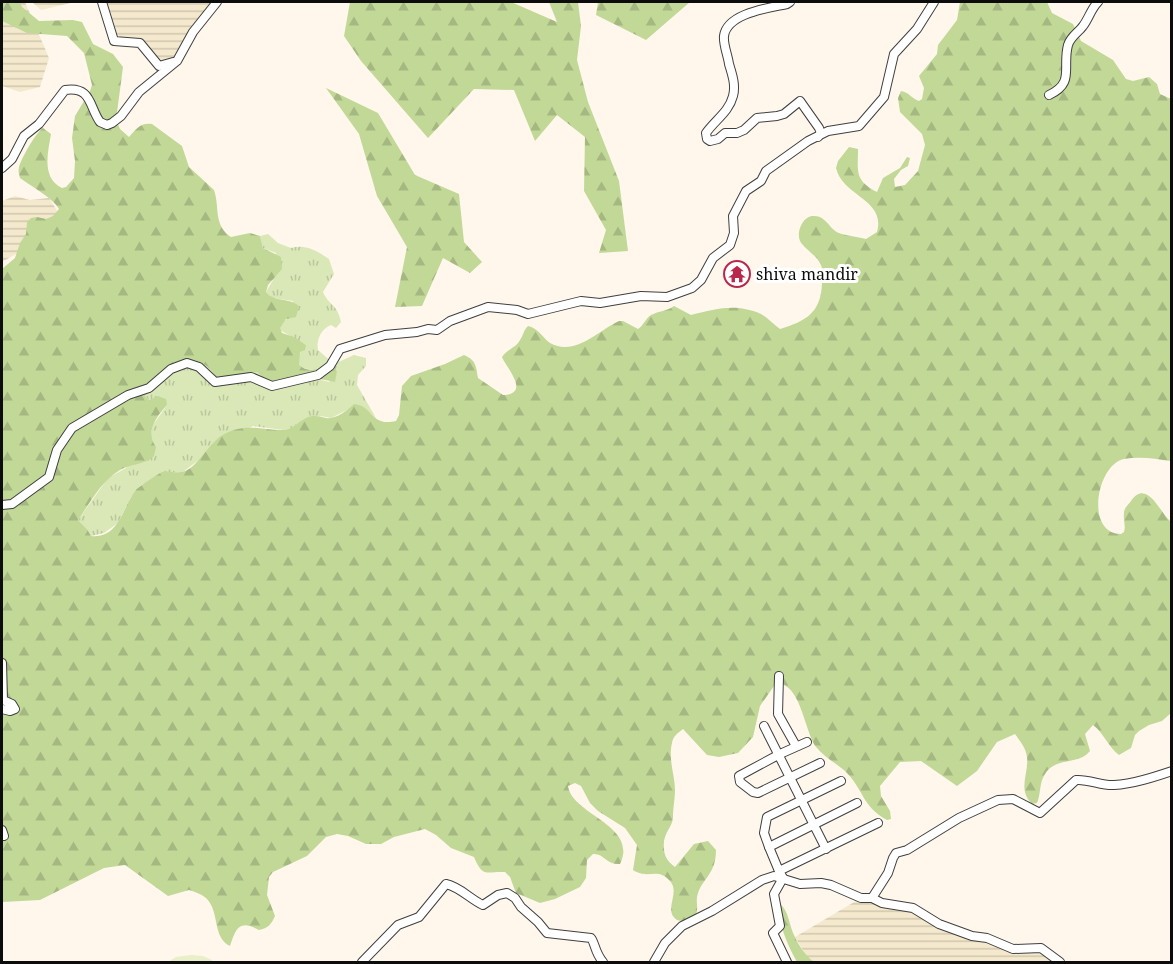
<svg xmlns="http://www.w3.org/2000/svg" width="1173" height="964" font-family="'Noto Serif',serif">
<style>
.farmland{fill:url(#farmland-rules)}
.grass{fill:url(#grass-tufts)}
.forest{fill:url(#forest-firs)}
.pitch{fill:#e9efc9}
.lines{fill:none;stroke-linecap:round;stroke-linejoin:round}
.minor-casing{stroke:#3f3f3f;stroke-width:10}
.minor{stroke:#fff;stroke-width:8}
.labels{text-anchor:middle;stroke-width:6;stroke-linejoin:round;paint-order:stroke}
.poi-label{font-size:16px;fill:#0c0c0c;stroke:#fff;text-anchor:start}
</style>
<defs>
<pattern id="farmland-rules" width="6" height="5" patternUnits="userSpaceOnUse" patternTransform="scale(1.5)"><rect width="6" height="5" fill="#f4e9cd"/><path d="M0 2.5h6" fill="none" stroke="#d0c7af"/></pattern>
<pattern id="grass-tufts" width="24" height="20" patternUnits="userSpaceOnUse" patternTransform="scale(1.5)"><rect width="24" height="20" fill="#dae8b7"/><path d="M3 7l-1-3M5 7V3M7 7l1-3M15 17l-1-3M17 17v-4M19 17l1-3" fill="none" stroke="#bac69c"/></pattern>
<pattern id="forest-firs" width="22" height="20" patternUnits="userSpaceOnUse" patternTransform="scale(1.5)"><rect width="22" height="20" fill="#c1d897"/><path d="M5 1l3.5 6h-7zM16 11l3.5 6h-7z" fill="#a5b881"/></pattern>
</defs>
<rect width="100%" height="100%" fill="#fff7ec"/>
<g class="farmland">
<polygon points="2,2 25,2 49,58 40,87 20,92 2,86"/>
<polygon points="32,2 75,2 41,10"/>
<polygon points="102,2 216,2 174,60 162,61 139,40 119,41 113,36"/>
<polygon points="15,196 30,200 49,198 63,220 32,245 2,262 2,201"/>
<polygon points="861,898 909,907 968,934 1019,948 1041,948 1054,962 814,962 807,957 795,937"/>
</g>
<path class="grass" d="M268,234L278,243L291,248C306,244 317,251 329,259L334,274L323,292C329,306 337,303 341,322L336,328L331,325C321,329 316,340 318,350L334,364L354,355L366,358V366L358,375L357,385L376,418L363,407L349,409L331,418L321,416L306,418L291,428L284,430L253,426L196,462L183,472H163L140,486L131,497L118,523L104,533L91,536L87,529L78,520L108,478L126,468L150,440L153,425L167,405L154,398L149,400L145,396L146,394C159,384 187,356 204,363C212,367 215,374 219,381L257,372L271,385L311,377L329,382L337,371L328,367L315,370L301,368C294,359 300,352 306,345L280,330V325L289,317L293,301L272,298L266,292L273,280L276,253L263,248L260,236Z"/>
<g class="forest">
<path d="M2,2H20L22,7L39,21L73,20L82,22L93,44L113,54L123,67L116,120L120,129L129,137C136,129 141,122 152,124L182,146L189,167L214,190C220,207 213,225 231,237L250,233L260,236L263,248L281,257L282,269L268,285L266,292C275,303 288,297 299,306L296,317L286,319L280,328L282,333L294,337L306,345L305,350L300,352L299,365C307,373 318,369 328,367L337,371L335,382L311,377L271,385L257,372L219,381C202,353 190,360 166,378C159,384 150,389 145,396L149,400L158,396L166,399L167,405C156,417 145,432 156,447L154,456C144,465 130,464 120,470C101,481 90,503 78,520L87,529L91,536C120,539 123,505 136,490C138,487 158,474 162,472C169,470 179,474 185,471C198,466 208,445 221,436C245,421 260,431 284,430C293,429 300,420 308,417C315,415 319,416 326,418C335,420 348,410 354,404C374,406 370,427 396,421L399,415L402,386L411,376L445,364L464,355C476,360 476,366 478,378L503,395C532,394 505,366 502,357C507,349 516,348 520,340C524,334 523,331 528,326C538,328 542,337 550,343C575,357 599,330 619,321H623L638,329C644,325 645,319 651,315C659,311 667,311 674,306L691,315C717,309 735,303 761,314C768,318 773,324 780,329C806,321 821,313 822,283C822,278 823,270 821,265C817,255 805,250 800,241C796,232 803,216 813,216C826,215 829,229 839,233C843,235 858,237 866,239L877,232C886,199 843,197 836,168L838,161L849,147L858,149C858,171 854,180 877,192L883,178L900,168L907,157L910,158L908,166L901,170L894,179L895,187L905,185L918,171L925,145L922,134L900,112L898,98L901,91C909,92 912,99 919,101L922,99L924,88L919,76L937,54L938,45L957,20L960,2H1047L1052,13L1073,24L1081,41L1113,60L1126,79L1133,81L1149,77L1157,84L1160,94L1171,99V461C1156,459 1140,456 1124,459C1096,465 1085,534 1121,534L1124,532C1126,526 1123,520 1124,513C1124,508 1128,505 1131,501C1147,478 1160,513 1171,522V713L1162,721L1149,725L1139,731L1135,735L1131,748L1119,755C1108,747 1104,733 1093,725L1085,734L1090,751C1078,766 1056,756 1045,774C1039,783 1041,794 1037,803L1032,804C1017,789 1029,774 1027,757C1026,748 1020,741 1015,734L997,742L977,771L957,786L921,761L900,762L880,786L881,796L890,811L891,819L887,820C862,807 863,788 845,771C836,763 824,757 816,747C804,730 801,683 776,683L760,706L753,737L738,753L719,757L707,755L683,729C678,733 673,736 672,743C668,760 675,775 675,790C675,798 673,809 673,817C673,827 662,834 664,848C664,856 668,862 675,867L694,844L708,841L716,850C716,876 701,878 697,897C696,903 699,911 695,916C690,921 683,922 677,920C662,910 682,892 669,880C657,867 648,880 633,870L637,845L625,828L598,811L590,803L581,786L575,783L568,786C572,815 639,825 620,864C606,865 604,853 593,854L587,860L586,878L580,887L555,899L540,903L516,893L510,877L505,872C487,871 483,879 474,857L451,848L436,835L425,829L394,837L381,844H366L348,836L337,834L326,837L307,856L273,872L269,877L267,895L275,916C271,925 268,928 259,930C239,919 236,928 230,946C212,937 220,913 207,899C202,894 195,892 189,890L168,896L125,865L104,868L40,900L2,902V269L15,258L20,243L26,234L27,222L31,218L37,217L46,219L53,216L59,209C53,198 31,186 20,178C19,174 18,172 19,167C21,159 36,132 43,128L51,134C48,152 41,178 62,188L66,187L74,178L75,161L72,138L75,116L90,91L92,85L84,53L67,36L27,33L2,21Z"/>
<polygon points="350,2 511,2 557,22 549,2 578,2 581,26 577,60 588,102 619,181 628,251 599,253 606,230 584,191 585,137 557,115 535,141 514,90 474,89 428,138 361,61 344,36"/>
<polygon points="598,2 690,2 646,40 596,15"/>
<polygon points="326,88 378,113 415,175 459,194 464,242 482,262 470,273 443,258 422,306 395,307 407,247 377,196 359,134"/>
<path d="M777,901C789,910 788,921 794,935C798,945 806,956 814,962H797C786,943 779,923 777,901Z"/>
</g>
<polygon class="pitch" points="190,955 203,956 212,960 213,962 168,962 176,957"/>
<g class="lines">
<defs>
<g id="minor">
<polyline points="102,2 114,41 140,43 159,66 173,62"/>
<path d="M790,2L787,4C769,8 727,13 724,36C723,44 728,56 729,64C732,74 736,85 733,96C729,112 715,120 706,133L707,139L710,141L718,139L725,133H737L744,130L757,118L777,116L784,114L800,101L819,128L821,133L818,137"/>
<path d="M1049,95C1075,83 1062,68 1068,45C1071,36 1078,33 1083,26C1089,18 1091,9 1098,2"/>
<path d="M2,168L12,159L24,136L39,124L65,90C92,86 89,107 100,122L107,125L112,123L121,116L139,92L177,61L193,32L217,2"/>
<polyline points="2,505 12,504 49,477 57,450 72,428 128,395 149,388 171,369 187,363 199,367 215,382 251,377 272,386 318,375 330,366 340,349 385,335 417,332 428,329 437,330 450,321 488,307 517,310 528,314 581,301 600,303 641,296 667,297 692,288 701,280 713,258 730,245 734,233 733,216 746,191 761,181 766,171 808,141 828,131 859,126 884,97 894,54 917,29 934,2"/>
<polyline points="2,663 3,700 12,704 15,709 10,711 2,709"/>
<polyline points="779,676 778,714 796,746"/>
<polyline points="764,726 826,849"/>
<polyline points="807,742 780,754 739,776 740,782 753,792 758,793 820,763"/>
<polyline points="2,830 4,836 2,836"/>
<polyline points="769,847 764,833 767,817 841,781"/>
<polyline points="779,871 769,847 857,803"/>
<polyline points="872,898 882,903 913,908 939,924 972,936 987,938 1013,949 1041,948 1060,962"/>
<path d="M362,962L398,925L419,917L446,884C460,887 470,899 483,905L498,895L507,893L515,898L521,907L538,922L547,933L591,938C595,943 595,953 603,962"/>
<path d="M654,962L665,943L682,926L712,911L762,880L774,876L800,884L821,883L831,885L861,898H872L888,873L893,858L896,853L907,850L959,818L998,800L1013,799L1040,813L1076,780C1089,779 1102,786 1114,785C1133,784 1154,777 1172,771"/>
<polyline points="787,962 773,933 780,926 774,894 783,878 779,871 878,823"/>
</g>
</defs>
<use href="#minor" class="minor-casing"/>
<use href="#minor" class="minor"/>
</g>
<defs>
<symbol id="temple-ring" viewBox="-11 -11 22 22"><circle r="9.5" fill="#fff" stroke="#b9284b" stroke-width="1.5"/><path d="M0-6L5-2H3V0L6.5 2.5H4V6H1.5V3h-3V6H-4V2.5H-6.5L-3 0V-2H-5Z" fill="#b9284b"/></symbol>
</defs>
<g fill-rule="evenodd">
<use href="#temple-ring" x="722" y="259" width="30" height="30"/>
</g>
<g class="labels">
<g class="poi-label">
<text x="756" y="280">shiva mandir</text>
</g>
</g>
<rect width="1173" height="964" fill="none" stroke="#0c0c0c" stroke-width="6"/>
</svg>
